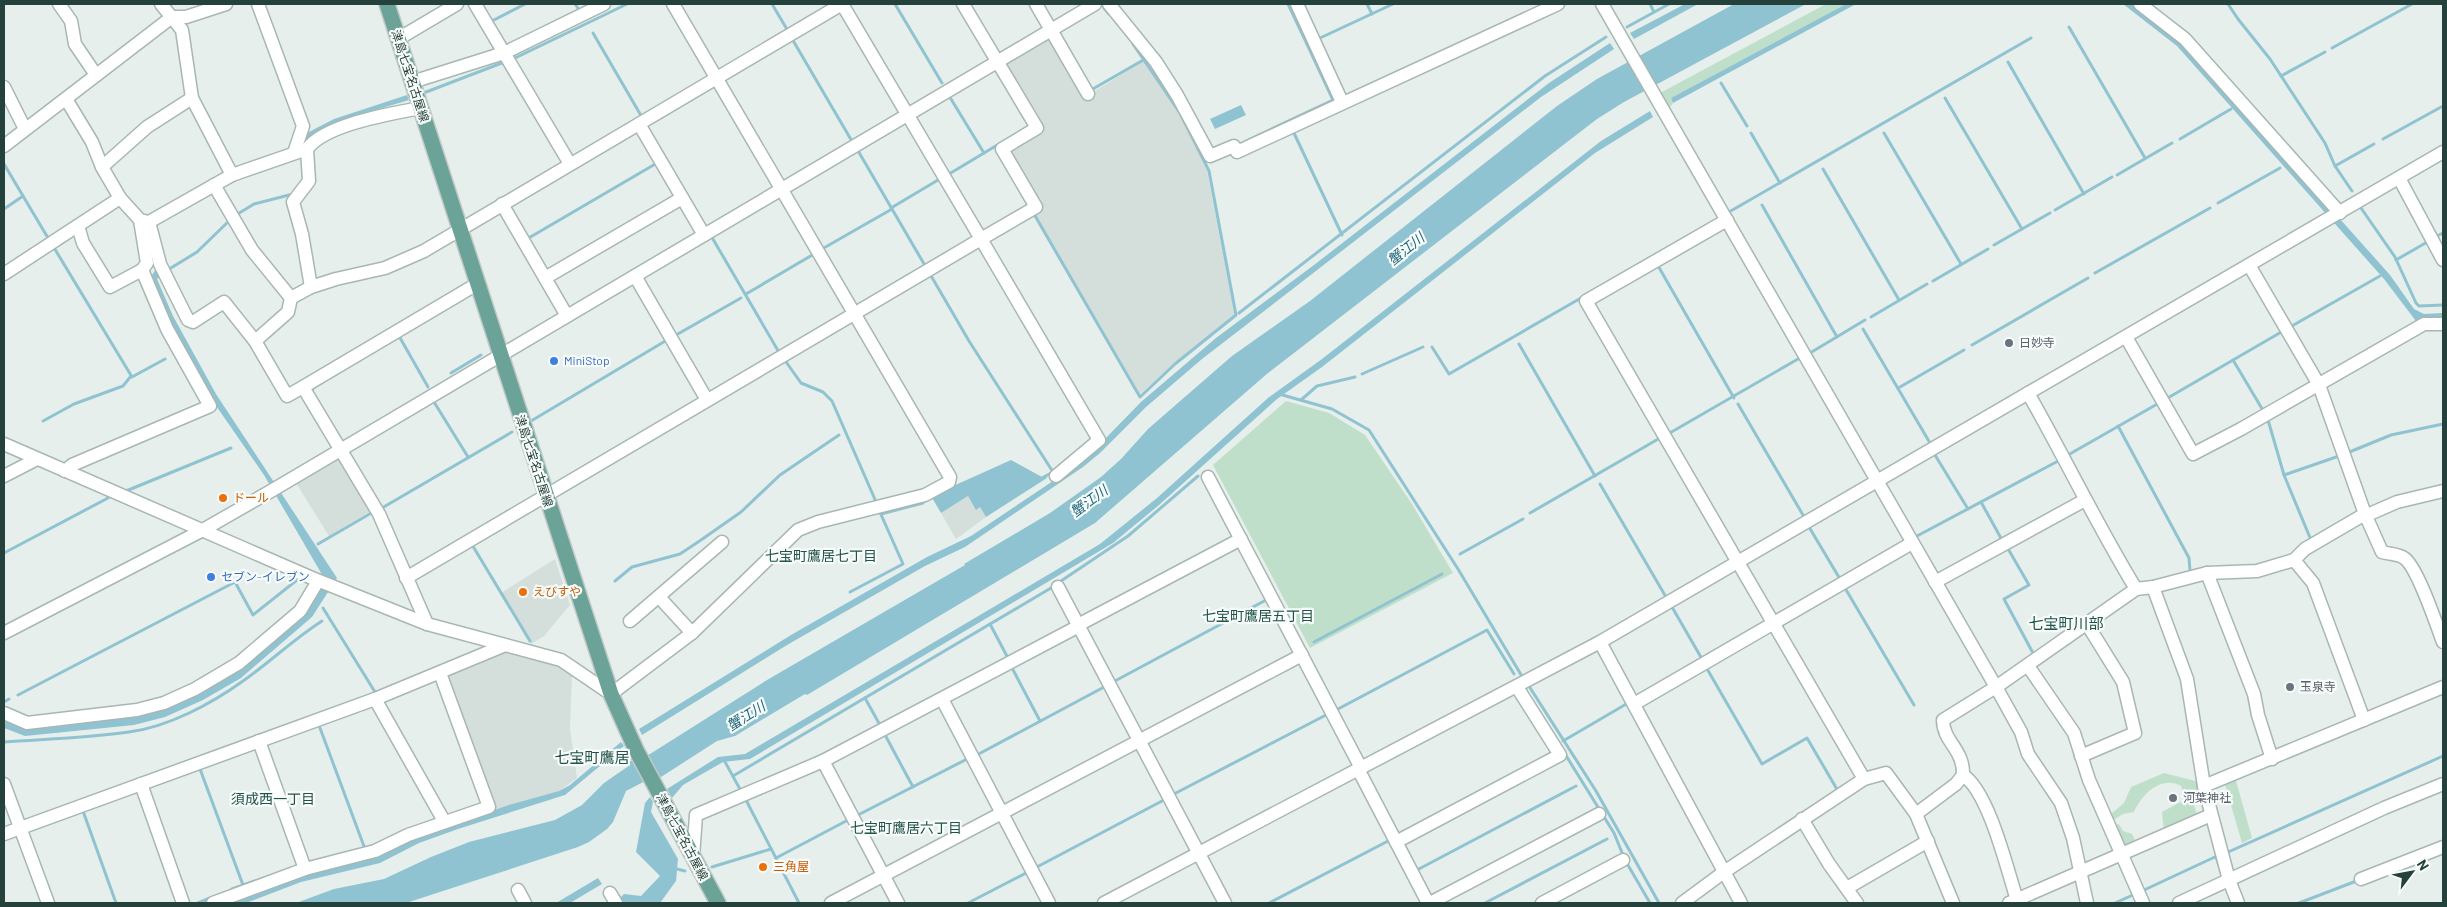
<svg xmlns="http://www.w3.org/2000/svg" width="2447" height="907" font-family="Barlow,'Noto Sans JP',sans-serif">
<style>
.built{fill:#d4deda}
.green{fill:#c0dfca}
.water{fill:#90c3d1}
.lines{fill:none;stroke-linecap:round;stroke-linejoin:round}
.stream{stroke:#90c3d1;stroke-width:3}
.minor-casing{stroke:#a8b7b3;stroke-width:15}
.major-casing{stroke:#c2cac8;stroke-width:18}
.minor{stroke:#fff;stroke-width:12}
.major{stroke:#6ca399;stroke-width:15}
.worship-dot{fill:#6b7280;stroke:#f7fbf9;stroke-width:2}
.shop-dot{fill:#3f7fe0;stroke:#f7fbf9;stroke-width:2}
.food-dot{fill:#e8710a;stroke:#f7fbf9;stroke-width:2}
.labels{text-anchor:middle;stroke-width:4.5;stroke-linejoin:round;paint-order:stroke}
.street-label{font-size:12px;fill:#25413b;stroke:#f7fbf9}
.worship-label{font-size:12px;fill:#5b616d;stroke:#f7fbf9;text-anchor:start}
.shop-label{font-size:12px;fill:#366cbe;stroke:#f7fbf9;text-anchor:start}
.food-label{font-size:12px;fill:#c56008;stroke:#f7fbf9;text-anchor:start}
.water-label{font-size:14px;font-style:italic;fill:#1f667c;stroke:#f7fbf9}
.neighbourhood-label{font-size:14px;fill:#21534a;stroke:#f7fbf9}
.quarter-label{font-size:15px;fill:#21534a;stroke:#f7fbf9}
</style>
<rect width="100%" height="100%" fill="#e6efeb"/>
<g class="built">
<polygon points="1048,39 1054,41 1087,96 1145,60 1179,114 1207,171 1235,315 1174,363 1140,394 1034,212 1009,154 1010,149 1041,131 1005,65"/>
<polygon points="337,457 342,461 372,510 329,536 296,483"/>
<polygon points="968,496 976,509 980,507 986,517 956,539 941,513"/>
<polygon points="555,559 570,605 544,636 531,644 501,593"/>
<polygon points="508,650 564,667 572,675 570,729 577,778 559,791 493,811 444,676"/>
</g>
<g class="green">
<polygon points="1826,4 1846,4 1671,98 1673,103 1668,110 1660,93"/>
<polygon points="1286,401 1329,413 1365,435 1412,504 1453,573 1310,648 1213,465"/>
<path d="M2164,773L2199,782L2202,793L2195,794L2192,797L2197,816L2164,833L2162,812L2186,799L2181,786C2161,775 2142,794 2134,812L2123,814L2112,821L2111,814L2124,803L2131,787Z"/>
<polygon points="2235,777 2252,838 2242,843 2224,781"/>
<polygon points="2119,824 2123,831 2132,834 2135,840 2134,843 2121,845 2112,827"/>
</g>
<g class="water">
<polygon points="1685,4 1698,4 1634,39 1630,33"/>
<polygon points="1734,4 1806,4 1624,102 1597,119 1268,373 1095,523 807,695 805,694 735,736 717,741 661,777 649,779 626,791 613,822 607,829 589,842 578,847 406,903 296,903 334,889 384,879 431,857 469,842 555,820 582,805 604,783 630,765 628,762 650,754 767,680 965,565 964,564 1050,513 1101,477 1121,459 1148,429 1232,356 1310,301 1557,106 1597,79"/>
<polygon points="1846,4 1856,4 1673,103 1671,98"/>
<polygon points="2123,4 2136,4 2172,31 2390,275 2414,309 2424,314 2443,313 2443,320 2416,321 2384,279 2177,46"/>
<polygon points="1610,43 1614,49 1541,97 1202,359 1146,407 1100,453 1083,467 965,547 925,566 787,645 642,735 639,729 791,635 927,557 971,536 1059,477 1102,442 1141,402 1216,338 1314,265 1549,83"/>
<path d="M407,95L409,100C385,108 315,124 304,144H301L305,134L334,119Z"/>
<polygon points="1241,105 1246,115 1215,129 1210,119"/>
<polygon points="1650,111 1653,117 1595,153 1322,367 1277,399 1159,505 1113,543 750,759 723,762 683,785 672,798 667,789 718,757 745,754 1100,544 1157,498 1268,398 1322,359 1601,141"/>
<polygon points="156,269 163,275 157,279 173,316 216,394 337,578 312,617 241,678 203,700 165,717 134,725 25,736 4,728 4,719 104,720 134,717 167,708 240,669 308,612 324,578 264,475 210,397 183,348 150,278"/>
<polygon points="1011,460 1042,477 1045,475 1047,478 986,517 980,507 976,510 968,496 941,513 931,496"/>
<polygon points="621,742 624,746 565,795 458,829 419,843 380,863 301,882 246,903 225,903 315,871 376,858 409,840 509,805 559,791 570,785"/>
<polygon points="650,797 653,802 651,812 678,859 676,881 660,903 623,903 620,898 624,894 641,896 660,876 636,852 645,803"/>
<polygon points="598,878 602,884 570,903 556,903"/>
</g>
<g class="lines">
<g class="stream">
<polyline points="575,4 580,11"/>
<polyline points="772,4 788,31"/>
<polyline points="895,4 942,83"/>
<polyline points="1288,4 1307,44 1309,44"/>
<polyline points="1367,4 1372,14"/>
<polyline points="1650,4 1654,12"/>
<polyline points="2228,4 2238,19 2270,59 2325,143 2335,166 2352,191"/>
<polyline points="1104,8 1109,14"/>
<polyline points="490,22 525,4"/>
<polyline points="1627,27 1669,4"/>
<polyline points="2069,27 2145,158"/>
<polyline points="593,33 643,119"/>
<polyline points="791,37 853,143"/>
<polyline points="1320,38 1393,4"/>
<polyline points="2332,48 2412,4"/>
<polyline points="513,59 627,4"/>
<polyline points="2008,62 2084,194"/>
<polyline points="2281,76 2325,52"/>
<polyline points="1721,83 1747,126"/>
<polyline points="1091,90 1145,59"/>
<polyline points="421,94 507,61"/>
<polyline points="1945,98 2022,229"/>
<polyline points="951,99 984,153"/>
<polyline points="1293,131 1342,235"/>
<polyline points="1751,133 1780,183"/>
<polyline points="1884,133 1961,264"/>
<polyline points="2180,139 2231,109"/>
<polyline points="2383,139 2443,106"/>
<polyline points="1242,143 1333,100 1307,44"/>
<polyline points="857,149 927,269"/>
<polyline points="4,164 48,238"/>
<polyline points="2335,166 2374,144"/>
<polyline points="1823,169 1899,300"/>
<polyline points="949,174 999,144"/>
<polyline points="2117,175 2172,143"/>
<polyline points="2218,203 2280,168"/>
<polyline points="1762,205 1837,337"/>
<polyline points="891,208 938,180"/>
<polyline points="2361,208 2395,257 2416,303 2419,306 2443,305"/>
<polyline points="4,209 23,196"/>
<polyline points="2055,210 2112,177"/>
<polyline points="1729,212 2031,38"/>
<polyline points="1034,214 1140,397 1175,364 1236,315 1209,171 1180,113 1133,44"/>
<polyline points="236,215 254,204 293,194"/>
<polyline points="710,234 780,354"/>
<polyline points="2435,237 2443,233"/>
<polyline points="527,239 657,163"/>
<polyline points="1994,245 2050,213"/>
<polyline points="53,246 132,377 165,359"/>
<polyline points="822,249 892,209"/>
<polyline points="2396,260 2429,241"/>
<polyline points="1657,264 1734,398"/>
<polyline points="166,271 197,252 231,219"/>
<polyline points="2095,273 2210,208"/>
<polyline points="930,274 969,341 1053,472 1042,478"/>
<polyline points="1933,281 1988,249"/>
<polyline points="746,294 814,254"/>
<polyline points="1239,313 1545,76 1606,37"/>
<polyline points="1871,317 1927,284"/>
<polyline points="2290,327 2380,276"/>
<polyline points="1863,329 1930,443"/>
<polyline points="676,335 741,298"/>
<polyline points="399,336 428,387"/>
<polyline points="1519,344 1595,476"/>
<polyline points="1972,345 2088,278"/>
<polyline points="1432,347 1449,374 1581,298"/>
<polyline points="1810,353 1865,320"/>
<polyline points="784,359 801,383 823,392 832,401 877,504"/>
<polyline points="2233,360 2264,412"/>
<polyline points="451,373 481,355"/>
<polyline points="1362,374 1423,347"/>
<polyline points="1900,387 1964,350"/>
<polyline points="312,392 313,388 323,382"/>
<polyline points="1279,394 1332,409 1369,430 1458,569 1523,678"/>
<polyline points="2166,399 2283,331"/>
<polyline points="1301,400 1317,386 1355,377"/>
<polyline points="434,402 468,457"/>
<polyline points="1738,404 1803,515"/>
<polyline points="2268,420 2284,475 2339,456"/>
<polyline points="43,421 74,404 123,386 131,376"/>
<polyline points="531,421 667,340"/>
<polyline points="2118,426 2189,558 2190,571"/>
<polyline points="1668,434 1798,359"/>
<polyline points="2347,453 2391,435 2443,424"/>
<polyline points="1935,455 1968,509"/>
<polyline points="2068,455 2159,403"/>
<polyline points="2284,475 2311,540"/>
<polyline points="1600,484 1666,597"/>
<polyline points="126,491 231,448"/>
<polyline points="1981,502 2002,540"/>
<polyline points="382,508 512,432"/>
<polyline points="1530,513 1660,438"/>
<polyline points="881,514 923,503"/>
<polyline points="1809,527 1840,579"/>
<polyline points="1917,536 2060,460"/>
<polyline points="471,543 530,641"/>
<polyline points="318,544 373,512"/>
<polyline points="2007,547 2029,585 2004,599 2034,655"/>
<polyline points="4,553 108,498"/>
<polyline points="1460,554 1523,519"/>
<polyline points="615,581 632,567 680,554 701,540 741,512 780,475 839,435"/>
<polyline points="1061,581 1128,536 1198,476"/>
<polyline points="1845,588 1914,705"/>
<polyline points="850,592 903,564 879,510"/>
<polyline points="1672,607 1702,659"/>
<polyline points="323,608 375,692"/>
<polyline points="990,624 1009,660"/>
<polyline points="1314,642 1442,574"/>
<polyline points="1011,666 1040,721"/>
<polyline points="1706,667 1762,764 1807,738 1838,791"/>
<polyline points="1113,682 1266,600"/>
<polyline points="1527,683 1596,791 1659,903"/>
<polyline points="18,695 235,582 253,615 297,580"/>
<polyline points="865,698 881,727"/>
<polyline points="4,702 9,699"/>
<polyline points="1338,709 1487,630 1514,674"/>
<polyline points="320,728 365,849 363,850"/>
<polyline points="884,733 913,787"/>
<polyline points="1563,741 1628,703"/>
<path d="M4,742C45,739 88,738 129,732C168,727 211,704 243,681C270,662 294,639 322,621"/>
<polyline points="1565,754 1614,833 1625,860 1650,903"/>
<polyline points="975,756 1106,686"/>
<polyline points="724,760 741,791"/>
<polyline points="200,769 243,885"/>
<polyline points="733,776 1051,588"/>
<polyline points="1174,794 1326,715"/>
<polyline points="746,800 799,903"/>
<polyline points="83,811 116,903"/>
<polyline points="856,816 969,758"/>
<polyline points="2226,853 2443,756"/>
<polyline points="2216,857 2220,868"/>
<polyline points="776,858 848,820"/>
<polyline points="712,867 771,849"/>
<polyline points="673,868 685,871"/>
<polyline points="1035,868 1162,801"/>
<polyline points="1417,870 1576,786"/>
<polyline points="232,889 255,881"/>
<polyline points="2142,891 2217,856"/>
<polyline points="198,903 210,898"/>
<polyline points="968,903 1028,872"/>
<polyline points="1269,903 1390,840"/>
<polyline points="1485,903 1607,839"/>
<polyline points="2115,903 2135,894"/>
<polyline points="2299,903 2359,880"/>
</g>
<defs>
<g id="minor">
<polyline points="59,4 71,21 75,44 96,75"/>
<polyline points="161,4 182,30 192,98 232,175"/>
<polyline points="258,4 303,126 294,153"/>
<polyline points="475,4 570,164"/>
<polyline points="963,4 1037,128 1002,149 1036,207 981,239 1099,440 1056,476"/>
<polyline points="1036,4 1088,94"/>
<polyline points="1109,4 1156,62 1177,95 1210,156 1234,146 1237,152 1558,4"/>
<polyline points="1297,4 1342,102"/>
<polyline points="1602,4 1996,687 2021,732 2028,754 2061,803 2073,838 2087,903"/>
<polyline points="2140,4 2185,39 2340,213"/>
<polyline points="398,39 457,4"/>
<polyline points="412,82 504,53 604,4"/>
<polyline points="4,87 25,129"/>
<polyline points="66,99 92,142 102,167 120,198"/>
<polyline points="639,124 704,235"/>
<polyline points="4,146 172,17 186,17 226,4"/>
<polyline points="307,149 309,181 293,202 302,234 311,287 336,279 385,268 424,251 842,4"/>
<polyline points="102,167 147,127 192,98"/>
<polyline points="2399,178 2443,260"/>
<polyline points="214,185 252,250 291,298"/>
<polyline points="502,204 567,316"/>
<polyline points="1727,220 1586,301 1864,779"/>
<polyline points="149,222 160,264 188,320 193,322 224,302 255,341 287,396 303,387"/>
<polyline points="78,226 83,243 110,287 142,270"/>
<path d="M2249,265L2319,385L2365,514L2382,552C2388,554 2399,554 2404,558C2417,566 2437,626 2443,642"/>
<path d="M4,274L120,198L140,220L149,222L232,175L307,149C325,124 391,114 420,108"/>
<polyline points="635,276 707,400"/>
<polyline points="545,278 682,198"/>
<polyline points="2126,337 2193,454 2241,429 2424,324 2443,324"/>
<polyline points="255,341 288,312 291,298 311,287"/>
<path d="M2028,393C2065,458 2097,525 2136,589"/>
<polyline points="4,444 312,578 427,624 561,660 611,694 692,633 798,530 818,522 925,495 949,482 950,477 673,4"/>
<polyline points="65,471 72,465 210,406 167,329 142,270 147,263 140,220"/>
<polyline points="4,476 37,459"/>
<polyline points="1208,477 1361,768"/>
<polyline points="2365,516 2397,502 2443,491"/>
<polyline points="2294,560 2313,583 2364,720"/>
<polyline points="2207,573 2254,694 2258,715 2272,759"/>
<polyline points="406,578 981,239 842,4"/>
<polyline points="1935,582 2085,500"/>
<polyline points="1058,587 1225,903"/>
<polyline points="2153,587 2187,679 2204,786 2229,880 2238,903"/>
<polyline points="659,597 692,633"/>
<polyline points="630,621 722,542"/>
<polyline points="427,624 379,514 303,387 477,284"/>
<polyline points="1078,625 1241,539"/>
<polyline points="4,633 201,531 271,491 1095,4"/>
<polyline points="1600,642 1741,903"/>
<polyline points="2028,666 2074,733 2089,780 2143,903"/>
<polyline points="375,699 444,821"/>
<polyline points="942,699 1049,903"/>
<polyline points="1634,704 1912,543"/>
<polyline points="4,713 27,723 137,710 164,703 195,689 239,663 300,611 318,581"/>
<polyline points="259,741 305,869"/>
<polyline points="2081,756 2135,733 2123,682 2087,624"/>
<polyline points="823,761 898,903"/>
<polyline points="1358,769 1428,903"/>
<path d="M1963,775C1989,792 2007,869 2017,900"/>
<polyline points="4,784 48,903"/>
<polyline points="141,784 183,903"/>
<polyline points="2204,786 2443,687"/>
<path d="M1916,814L1956,784L1963,775C1964,749 1943,742 1943,720L1996,687L2136,589L2153,587L2207,573L2257,571L2294,560L2305,549L2365,514"/>
<polyline points="1802,819 1829,864 1857,903"/>
<polyline points="4,834 375,699 503,646"/>
<polyline points="1396,842 1560,755 1517,687"/>
<polyline points="693,857 696,815 823,761 1079,626"/>
<polyline points="2361,879 2443,847"/>
<polyline points="1847,888 1928,841"/>
<polyline points="518,890 525,903"/>
<polyline points="610,893 616,903"/>
<polyline points="213,903 305,869 375,851 408,835 489,807 440,673"/>
<polyline points="831,903 1302,655"/>
<polyline points="1104,903 1600,642 2443,152"/>
<polyline points="1430,903 1599,814"/>
<polyline points="1542,903 1623,860"/>
<polyline points="1682,903 1724,872 1864,779 1886,773 1916,814 1953,903"/>
<polyline points="2009,903 2211,815"/>
<polyline points="2179,903 2384,808 2443,784"/>
</g>
<polyline id="major" points="387,4 611,694 636,750 718,903"/>
</defs>
<use href="#minor" class="minor-casing"/>
<use href="#major" class="major-casing"/>
<use href="#minor" class="minor"/>
<use href="#major" class="major"/>
</g>
<g class="worship-dot">
<circle cx="2009" cy="343" r="5"/>
<circle cx="2290" cy="687" r="5"/>
<circle cx="2173" cy="798" r="5"/>
</g>
<g class="shop-dot">
<circle cx="554" cy="361" r="5"/>
<circle cx="211" cy="577" r="5"/>
</g>
<g class="food-dot">
<circle cx="223" cy="498" r="5"/>
<circle cx="523" cy="592" r="5"/>
<circle cx="763" cy="867" r="5"/>
</g>
<g class="labels">
<g class="street-label">
<text transform="translate(410 76) rotate(72)" y="4">津島七宝名古屋線</text>
<text transform="translate(534 461) rotate(72)" y="4">津島七宝名古屋線</text>
<text transform="translate(682 837) rotate(62)" y="4">津島七宝名古屋線</text>
</g>
<g class="worship-label">
<text x="2019" y="347">日妙寺</text>
<text x="2300" y="691">玉泉寺</text>
<text x="2183" y="802">河葉神社</text>
</g>
<g class="shop-label">
<text x="564" y="365">MiniStop</text>
<text x="221" y="581">セブン-イレブン</text>
</g>
<g class="food-label">
<text x="233" y="502">ドール</text>
<text x="533" y="596">えびすや</text>
<text x="773" y="871">三角屋</text>
</g>
<g class="water-label">
<text transform="translate(1406 249) rotate(-39)" y="5">蟹江川</text>
<text transform="translate(1089 501) rotate(-36)" y="5">蟹江川</text>
<text transform="translate(746 716) rotate(-32)" y="5">蟹江川</text>
</g>
<g class="neighbourhood-label">
<text x="821" y="561">七宝町鷹居七丁目</text>
<text x="1258" y="621">七宝町鷹居五丁目</text>
<text x="273" y="804">須成西一丁目</text>
<text x="906" y="833">七宝町鷹居六丁目</text>
</g>
<g class="quarter-label">
<text x="2066" y="629">七宝町川部</text>
<text x="592" y="763">七宝町鷹居</text>
</g>
</g>
<rect width="2447" height="907" fill="none" stroke="#25413b" stroke-width="10"/>
<g transform="translate(2412 872) rotate(58)" stroke="#f7fbf9" stroke-width="4" paint-order="stroke">
<path d="M0-4L9 19L0 12L-9 19Z" fill="#25413b"/>
<text y="-8" font-size="14" font-weight="bold" text-anchor="middle" fill="#25413b">N</text>
</g>
</svg>
